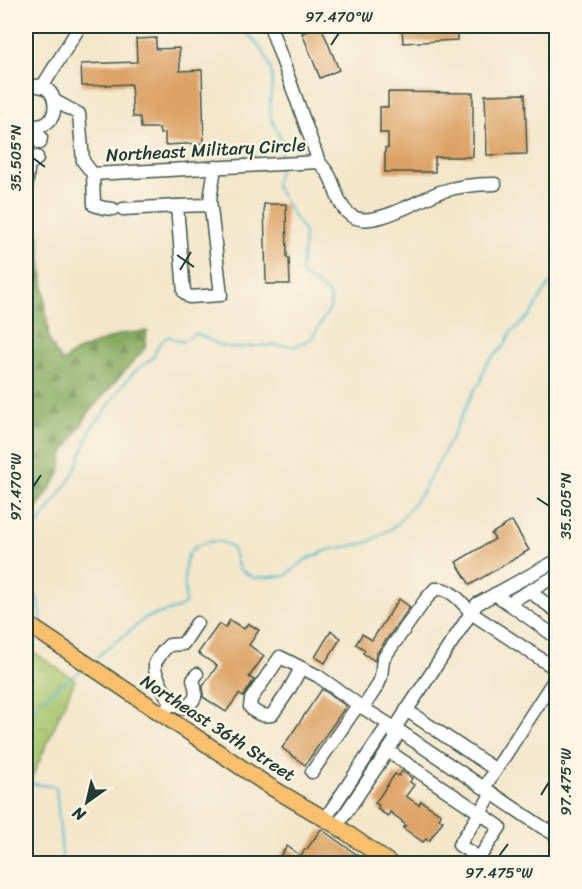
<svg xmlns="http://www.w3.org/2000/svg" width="582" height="889" font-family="Sriracha,sans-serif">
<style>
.grass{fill:url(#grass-tufts);stroke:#648251;stroke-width:1.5}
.forest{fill:url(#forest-firs);stroke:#52744a;stroke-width:1.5}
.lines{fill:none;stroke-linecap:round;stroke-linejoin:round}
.stream{stroke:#52bdce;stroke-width:2}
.building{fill:#dca265}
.minor-casing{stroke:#3f564a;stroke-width:15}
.major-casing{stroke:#3f564a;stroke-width:18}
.minor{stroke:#fff;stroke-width:12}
.major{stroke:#f8bf6c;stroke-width:15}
.ticks{fill:none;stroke:#1f3d34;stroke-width:2}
.labels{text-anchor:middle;stroke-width:5;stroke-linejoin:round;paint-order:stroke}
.street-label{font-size:18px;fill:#1f3d34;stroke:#fcf5e5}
.neatline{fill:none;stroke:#1f3d34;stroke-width:2}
.ticks-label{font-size:15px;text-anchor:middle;fill:#1f3d34}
</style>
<defs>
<pattern id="grass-tufts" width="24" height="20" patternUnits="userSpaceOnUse" patternTransform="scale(1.5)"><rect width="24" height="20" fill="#a8c66e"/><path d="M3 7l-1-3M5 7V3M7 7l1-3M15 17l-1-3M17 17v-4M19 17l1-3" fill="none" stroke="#88a25b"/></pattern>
<pattern id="forest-firs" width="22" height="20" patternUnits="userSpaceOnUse" patternTransform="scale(1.5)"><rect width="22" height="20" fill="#86ab61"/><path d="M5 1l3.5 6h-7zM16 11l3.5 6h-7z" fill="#6d8c51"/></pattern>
</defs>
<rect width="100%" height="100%" fill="#fcf5e5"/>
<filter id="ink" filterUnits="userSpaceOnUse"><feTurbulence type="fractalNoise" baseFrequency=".0167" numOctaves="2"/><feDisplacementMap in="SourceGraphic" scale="12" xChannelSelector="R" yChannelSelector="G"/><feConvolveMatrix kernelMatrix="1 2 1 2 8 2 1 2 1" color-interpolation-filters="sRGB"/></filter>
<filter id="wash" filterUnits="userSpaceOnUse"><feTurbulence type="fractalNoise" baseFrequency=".008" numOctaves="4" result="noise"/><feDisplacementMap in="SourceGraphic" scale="24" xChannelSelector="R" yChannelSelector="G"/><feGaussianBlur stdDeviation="1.35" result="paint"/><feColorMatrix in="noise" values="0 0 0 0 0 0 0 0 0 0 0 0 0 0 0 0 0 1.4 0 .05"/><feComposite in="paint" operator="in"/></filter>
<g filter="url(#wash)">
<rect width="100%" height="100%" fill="#f3e6ca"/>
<polygon class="grass" points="26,647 75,680 26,791"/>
<polygon class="forest" points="38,228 49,340 62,362 75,352 121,334 147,331 145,348 89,412 63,454 60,474 26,525 26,241"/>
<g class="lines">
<g class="stream">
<path d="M235,26C253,35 270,55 272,77C273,87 269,99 270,109C270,121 276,126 279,135C281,143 281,151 281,159"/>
<polyline points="26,546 33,532 62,491 75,471 91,429 105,411 122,386 135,371 150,360 154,356 159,344 168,336 182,342 196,333 219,345 232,348 274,345 295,346 311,339 330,308 331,301 327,292 303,276 301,269 304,247 304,230 298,223 275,185 280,167"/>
<path d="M26,576C34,591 45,608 40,626"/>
<path d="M93,661L105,650L125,635L145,618L178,608L185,604C187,590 182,576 186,562C186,561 189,553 189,553C198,541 220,537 231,547C236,553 236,562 239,569L254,578L285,576L305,560L328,550L367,543L392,528L399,522L423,491L451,439L475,388L480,384L484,369L487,363L505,345L510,334L515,329L531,314L542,295L556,275"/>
<polyline points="26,674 36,637"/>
<polyline points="26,700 32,709"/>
<path d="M26,719C40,696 62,684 84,669"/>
<polyline points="26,779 35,784 56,787 63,864"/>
</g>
</g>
<g id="blocks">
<g class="building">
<polygon points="321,26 339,70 320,78 302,33"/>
<polygon points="402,26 457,26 457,40 403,43"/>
<polygon points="156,38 156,49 179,48 180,71 202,70 204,143 165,145 165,133 160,134 159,128 141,128 140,117 133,117 131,84 82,86 81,64 137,62 136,39"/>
<polygon points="388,92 473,93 473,157 435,157 435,172 385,172 385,148 388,148 388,133 380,133 380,107 388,107"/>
<polygon points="525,94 527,154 487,155 485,95"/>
<polygon points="264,204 286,204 287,258 289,258 290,284 266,284"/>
<polygon points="512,521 529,550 470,585 456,562 495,539 491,534"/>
<polygon points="399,599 410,607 376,654 375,661 363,653 365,650 356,644 362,634 372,640"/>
<polygon points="230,620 244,629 248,623 259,630 249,645 264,656 249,677 254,680 243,697 239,694 226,712 203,697 203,686 217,666 198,653 219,624 225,628"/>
<polygon points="331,631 341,638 325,663 315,657"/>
<polygon points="322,689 346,706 305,765 282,748"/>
<polygon points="402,771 412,778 410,782 414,785 406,796 419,805 421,801 441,814 439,819 443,821 429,841 426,839 423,842 403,828 406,825 402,822 402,821 390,812 388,816 377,809 379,805 375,803 395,774 399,776"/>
<polygon points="321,829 363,859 360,864 275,864 287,846 301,856 305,849 307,849"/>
</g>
</g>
</g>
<g filter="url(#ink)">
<use href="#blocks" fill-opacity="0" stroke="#3f564a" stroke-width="1.5"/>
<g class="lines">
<defs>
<g id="minor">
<path d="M270,26L319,162C323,167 328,172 330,177C336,189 338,205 349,214C369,232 418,200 440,192C458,186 476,184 495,184"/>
<polyline points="42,87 80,26"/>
<path d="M26,89C63,71 65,140 26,123"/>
<polyline points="55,101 79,114 83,161 93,174 94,205 104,208 113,209"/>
<polyline points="26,131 32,128 41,137 40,143"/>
<polyline points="26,163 28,165 37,159 37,157"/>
<polyline points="26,170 28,170 26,190"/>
<polyline points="93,174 319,162"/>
<polyline points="210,205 177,206 184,292 189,297 221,295 210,200 215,167"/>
<polyline points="123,209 177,206"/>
<polyline points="529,591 556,611"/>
<polyline points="495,594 508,603 556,576"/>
<polyline points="508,603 556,637"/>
<path d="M301,668L289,690L272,715C263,717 256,714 250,707L251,699L280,657L318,676L363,708L395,728L542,827L556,835"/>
<path d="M171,702L181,708C197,702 198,695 193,680L197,674"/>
<path d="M363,708L378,685L381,677L383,659L426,599L435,589C450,587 462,602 471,613L556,669"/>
<polyline points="406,710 496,770"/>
<polyline points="163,715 171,702 166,695 159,680 155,670 155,663 163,651 169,645 183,644 197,623"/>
<polyline points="388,751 480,813 492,793"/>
<polyline points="312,772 358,705"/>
<polyline points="484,788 556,677"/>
<polygon points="480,813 500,827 479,858 459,845"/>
<polyline points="325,819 384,731 395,728"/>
<polyline points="337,826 395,740 395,728 477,604 556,561"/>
</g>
<polyline id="major" points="26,623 269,786 337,826 391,864"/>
</defs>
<use href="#minor" class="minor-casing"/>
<use href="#major" class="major-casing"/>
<use href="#minor" class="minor"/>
<use href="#major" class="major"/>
</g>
</g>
<path class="ticks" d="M331,45L339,33M33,158L45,167M177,255L194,267M180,270L191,252M33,487L41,475M537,498L549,506M541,795L549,782M499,856L508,844"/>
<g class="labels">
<g class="street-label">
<text transform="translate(206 150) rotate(-3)" y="6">Northeast Military Circle</text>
<text transform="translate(218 728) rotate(33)" y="6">Northeast 36th Street</text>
</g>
</g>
<rect width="582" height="889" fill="none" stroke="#fcf5e5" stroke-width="66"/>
<g transform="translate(87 802) rotate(214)" stroke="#fcf5e5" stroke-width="4.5" paint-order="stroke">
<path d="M0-4.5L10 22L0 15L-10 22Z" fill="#1f3d34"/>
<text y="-9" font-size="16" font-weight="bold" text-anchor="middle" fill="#1f3d34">N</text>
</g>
<rect x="33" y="33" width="516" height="823" class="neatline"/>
<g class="ticks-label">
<text x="339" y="22">97.470°W</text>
<text transform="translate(16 158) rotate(-90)" y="5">35.505°N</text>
<text transform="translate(16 487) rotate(-90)" y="5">97.470°W</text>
<text transform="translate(566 506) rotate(-90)" y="5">35.505°N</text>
<text transform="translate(566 782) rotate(-90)" y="5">97.475°W</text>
<text x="499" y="878">97.475°W</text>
</g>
</svg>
